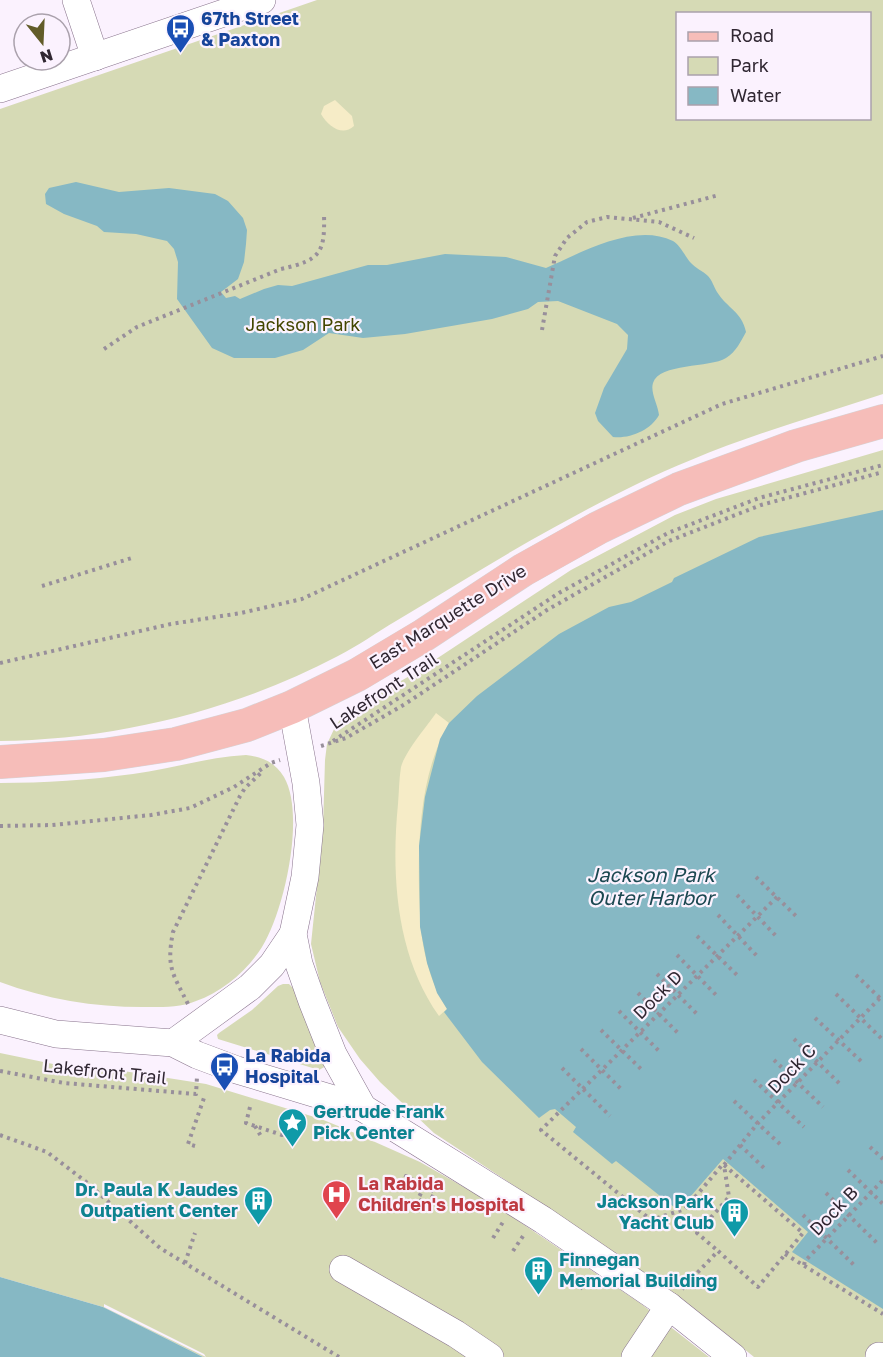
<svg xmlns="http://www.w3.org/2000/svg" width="883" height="1357" font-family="'Golos Text',sans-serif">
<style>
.green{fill:#d6dab5;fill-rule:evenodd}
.sand{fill:#f6ecc7}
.water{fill:#86b8c4}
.pier{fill:#fbf2fe}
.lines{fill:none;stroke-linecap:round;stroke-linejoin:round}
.minor-casing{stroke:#88738c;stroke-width:28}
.major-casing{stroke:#d6d4d6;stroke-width:34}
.path{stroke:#988f9b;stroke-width:4;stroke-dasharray:3 4.5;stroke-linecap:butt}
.minor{stroke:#fff;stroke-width:27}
.major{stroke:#f6bdb9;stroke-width:33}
.labels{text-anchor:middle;stroke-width:4.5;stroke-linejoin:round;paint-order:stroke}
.transit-label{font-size:18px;font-weight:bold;fill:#164399;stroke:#fbf2fe;text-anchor:start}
.park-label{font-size:18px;fill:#434600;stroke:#fbf2fe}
.street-label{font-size:18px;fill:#302732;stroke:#fbf2fe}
.culture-label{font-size:18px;font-weight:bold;fill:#0d838f;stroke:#fbf2fe;text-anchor:start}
.health-label{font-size:18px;font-weight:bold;fill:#be3a42;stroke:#fbf2fe;text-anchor:start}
.water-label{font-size:20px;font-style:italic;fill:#1b4851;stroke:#fbf2fe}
</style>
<rect width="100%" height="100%" fill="#fbf2fe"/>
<g class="green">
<path d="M317,0H883V394C819,415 753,434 691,460C644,479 598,503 553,528C500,557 448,590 396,621C377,632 358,646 338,656C236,710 115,740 0,741V109ZM678,14H870V118H678Z"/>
<polygon points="883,450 883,1357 754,1357 722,1331 601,1243 434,1133 380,1082 360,1059 338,1027 320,982 311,944 323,829 325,760 327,744 336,725 346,713 418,671 571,570 675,515 716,499"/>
<path d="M246,755C262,757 275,762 284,777C306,815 284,912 262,947C247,971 222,992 196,1001C182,1007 167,1007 151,1007C100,1008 48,1000 0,982V783C44,783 89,780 133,774C171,769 208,757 246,755Z"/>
<polygon points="283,984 289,984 293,988 326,1066 319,1070 218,1039 217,1035 219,1033 252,1010 278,986"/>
<polygon points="0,1053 58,1065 98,1067 206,1084 321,1119 348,1130 420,1162 490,1202 640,1303 709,1357 203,1357 103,1307 0,1277"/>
</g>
<g class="sand">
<path d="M335,100L352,116L354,126C342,137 328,126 321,114L324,106Z"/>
<path d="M436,713L449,723C421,772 418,833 419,889C420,914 420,938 427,962C431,979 438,994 447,1009L439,1016C396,956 391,875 398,804C399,792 399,779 401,767C405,752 427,726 436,713Z"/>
</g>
<g class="water">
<path d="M76,182L119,192L169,188L215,194L228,201L243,218L247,230L246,244L244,262L238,279L221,292L226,298L235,296L240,299L264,289L278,285L292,286L368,265H387L445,254L506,257L546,268C581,253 634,222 673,241C680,245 685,256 690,262C695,268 703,271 708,276C712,280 714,287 717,292C727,308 742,312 746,332C741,341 736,352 726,358C710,368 659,363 653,383C650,392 658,405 659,415C651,430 630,439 613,437L598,421L595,413L604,388L627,349L628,335L617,324L558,301L538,302L528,309L492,319L405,334L363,338L329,333L303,350L275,358H234L212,348L177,299L178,262L174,249L167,241L136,234L104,232L97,226L64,214L46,204L45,194L49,188Z"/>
<polygon points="883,510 883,1309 792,1252 808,1232 723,1159 684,1204 674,1207 616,1161 612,1164 573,1132 576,1127 555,1109 550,1110 539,1118 482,1062 444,1012 447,1009 437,993 427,963 420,927 419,846 425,797 440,739 449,723 477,696 559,634 609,607 631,602 672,582 674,578 759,537"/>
<polygon points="0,1277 103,1307 203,1357 0,1357"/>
</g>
<polygon class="pier" points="104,1304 204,1354 206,1357 104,1307"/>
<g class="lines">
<defs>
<g id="minor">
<polyline points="76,0 95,57"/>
<polyline points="0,89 262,0"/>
<polyline points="292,707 306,783 310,825 305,877 293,934 299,964 312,1001 333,1054 363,1108"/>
<polyline points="0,1020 56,1034 173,1043 197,1055 237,1070 363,1108 543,1220 669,1306 733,1357"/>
<polyline points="173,1043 250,987 272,965 293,934"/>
<polyline points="343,1269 456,1334 490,1357"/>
<polyline points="635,1357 669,1306"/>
<polyline points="879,1357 879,1356"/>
</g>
<polyline id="major" points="0,762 104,755 176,744 247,725 292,707 357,675 424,635 523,570 598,528 679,489 796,446 883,421"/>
</defs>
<use href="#minor" class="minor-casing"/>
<use href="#major" class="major-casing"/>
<g class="path">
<polyline points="633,218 719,195"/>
<polyline points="542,330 555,256 567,238 587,222 607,217 659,222 694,238"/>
<path d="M104,349L137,327L281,269C321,260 325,253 324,214"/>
<polyline points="42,586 135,557"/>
<polyline points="0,663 171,624 241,613 302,599 722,404 883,356"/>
<polyline points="333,741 559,593 668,533 759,498 883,465"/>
<polyline points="321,746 346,738 405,704 547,610 669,541 761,505 883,472"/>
<polyline points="0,826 52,825 151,815 190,808 234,787 271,763 280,760"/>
<polyline points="756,877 797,917"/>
<polyline points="737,895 777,937"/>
<polyline points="777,897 541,1130 651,1220 685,1209 723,1164 724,1165 758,1123 880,998"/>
<polyline points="718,915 758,957"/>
<polyline points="697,936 738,976"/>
<polyline points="677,955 718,997"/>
<polyline points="657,974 699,1016"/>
<polyline points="856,975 883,1001"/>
<polyline points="638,993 679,1034"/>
<polyline points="836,994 883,1040"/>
<path d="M188,1004C173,974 166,968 173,932L240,796L245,788L263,771"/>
<polyline points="619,1011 661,1053"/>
<polyline points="815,1018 863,1063"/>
<polyline points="601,1030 643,1071"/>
<polyline points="794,1039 841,1085"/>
<polyline points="581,1049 623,1091"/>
<polyline points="774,1060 823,1107"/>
<polyline points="562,1068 610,1116"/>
<polyline points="0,1071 64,1083 196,1094 197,1077"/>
<polyline points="754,1080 804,1127"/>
<polyline points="734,1101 783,1147"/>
<polyline points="250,1107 246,1123 282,1135 289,1120"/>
<polyline points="255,1126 262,1138"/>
<polyline points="0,1135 47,1152 85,1181 160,1248 339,1357"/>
<polyline points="740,1145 764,1168"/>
<polyline points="195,1146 188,1144 205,1095"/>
<polyline points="870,1147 883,1159"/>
<polyline points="848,1170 883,1204"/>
<polyline points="826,1193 877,1243"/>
<polyline points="428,1205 418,1199 422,1191 404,1181 406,1176 435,1192"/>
<polyline points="425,1211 439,1184"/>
<polyline points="803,1215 854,1265"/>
<polyline points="493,1238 503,1222"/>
<polyline points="513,1251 523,1236"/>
<polyline points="785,1254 883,1314"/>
<polyline points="185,1263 195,1233"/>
<polyline points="804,1265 805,1261 883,1180"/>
<polyline points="580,1289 587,1280"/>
<polyline points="682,1289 718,1251 758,1287 803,1233 724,1165 729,1197 697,1233 718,1251"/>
</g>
<use href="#minor" class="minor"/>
<use href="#major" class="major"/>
</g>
<defs>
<symbol id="bus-pin" viewBox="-11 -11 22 30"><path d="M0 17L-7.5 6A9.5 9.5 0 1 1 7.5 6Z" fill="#1a4fb4" stroke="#fbf2fe"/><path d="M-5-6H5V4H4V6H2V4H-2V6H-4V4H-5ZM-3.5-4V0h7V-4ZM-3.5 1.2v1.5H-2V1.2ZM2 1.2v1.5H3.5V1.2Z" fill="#fff"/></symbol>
<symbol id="sight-pin" viewBox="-11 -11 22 30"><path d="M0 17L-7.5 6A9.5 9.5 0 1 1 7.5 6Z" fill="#0f9aa8" stroke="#fbf2fe"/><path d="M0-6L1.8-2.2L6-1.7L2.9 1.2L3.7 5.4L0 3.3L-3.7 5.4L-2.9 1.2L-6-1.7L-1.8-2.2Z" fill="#fff"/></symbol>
<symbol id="hospital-pin" viewBox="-11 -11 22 30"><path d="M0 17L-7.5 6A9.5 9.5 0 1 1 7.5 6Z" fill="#e0444e" stroke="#fbf2fe"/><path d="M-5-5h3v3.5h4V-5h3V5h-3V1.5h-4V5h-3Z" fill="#fff"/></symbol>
<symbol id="building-pin" viewBox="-11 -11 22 30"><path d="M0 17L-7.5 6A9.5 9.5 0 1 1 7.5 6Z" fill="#0f9aa8" stroke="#fbf2fe"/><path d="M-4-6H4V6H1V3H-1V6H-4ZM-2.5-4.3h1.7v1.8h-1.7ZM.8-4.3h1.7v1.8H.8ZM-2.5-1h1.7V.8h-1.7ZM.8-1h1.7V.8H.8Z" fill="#fff"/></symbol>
</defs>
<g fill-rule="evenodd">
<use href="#bus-pin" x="164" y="12" width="33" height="45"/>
<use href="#bus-pin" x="208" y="1050" width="33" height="45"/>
<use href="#sight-pin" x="276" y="1106" width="33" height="45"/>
<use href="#hospital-pin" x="320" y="1178" width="33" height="45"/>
<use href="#building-pin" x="242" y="1184" width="33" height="45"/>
<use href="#building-pin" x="718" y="1196" width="33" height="45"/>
<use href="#building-pin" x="522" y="1254" width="33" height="45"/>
</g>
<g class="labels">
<g class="transit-label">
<text x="201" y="25">67th Street<tspan x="201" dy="21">&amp; Paxton</tspan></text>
<text x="245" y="1062">La Rabida<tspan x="245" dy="21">Hospital</tspan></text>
</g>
<g class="park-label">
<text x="303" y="331">Jackson Park</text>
</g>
<g class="street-label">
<text transform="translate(448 617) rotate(-32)" y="6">East Marquette Drive</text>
<text transform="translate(384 691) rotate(-33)" y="6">Lakefront Trail</text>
<text transform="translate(658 995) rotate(-45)" y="6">Dock D</text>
<text transform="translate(792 1069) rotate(-46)" y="6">Dock C</text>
<text transform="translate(105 1072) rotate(6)" y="6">Lakefront Trail</text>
<text transform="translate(834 1211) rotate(-46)" y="6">Dock B</text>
</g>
<g class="culture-label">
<text x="313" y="1118">Gertrude Frank<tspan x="313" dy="21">Pick Center</tspan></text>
<text x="238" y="1196" text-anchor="end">Dr. Paula K Jaudes<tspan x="238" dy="21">Outpatient Center</tspan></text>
<text x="714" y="1208" text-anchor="end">Jackson Park<tspan x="714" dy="21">Yacht Club</tspan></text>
<text x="559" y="1266">Finnegan<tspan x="559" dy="21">Memorial Building</tspan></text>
</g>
<g class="health-label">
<text x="358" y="1190">La Rabida<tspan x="358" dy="21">Children's Hospital</tspan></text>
</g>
<g class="water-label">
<text x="651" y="882">Jackson Park<tspan x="651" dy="23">Outer Harbor</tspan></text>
</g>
</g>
<rect x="676" y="12" width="195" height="108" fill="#fbf2fe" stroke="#aaa1ac" stroke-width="1.5"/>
<rect x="688" y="32" width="30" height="9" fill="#f6bdb9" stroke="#aaa1ac" stroke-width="1.5"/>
<text x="730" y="42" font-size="18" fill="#302732">Road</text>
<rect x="688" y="57" width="30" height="18" fill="#d6dab5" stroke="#aaa1ac" stroke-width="1.5"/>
<text x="730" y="72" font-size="18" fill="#302732">Park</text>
<rect x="688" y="87" width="30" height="18" fill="#86b8c4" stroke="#aaa1ac" stroke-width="1.5"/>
<text x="730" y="102" font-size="18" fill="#302732">Water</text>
<g transform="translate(42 42) rotate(162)"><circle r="28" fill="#fbf2fe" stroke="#aaa1ac" stroke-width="1.5"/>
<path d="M0-4.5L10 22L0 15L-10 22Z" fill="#625c29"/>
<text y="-9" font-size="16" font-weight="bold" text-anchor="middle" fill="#302732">N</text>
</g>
</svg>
